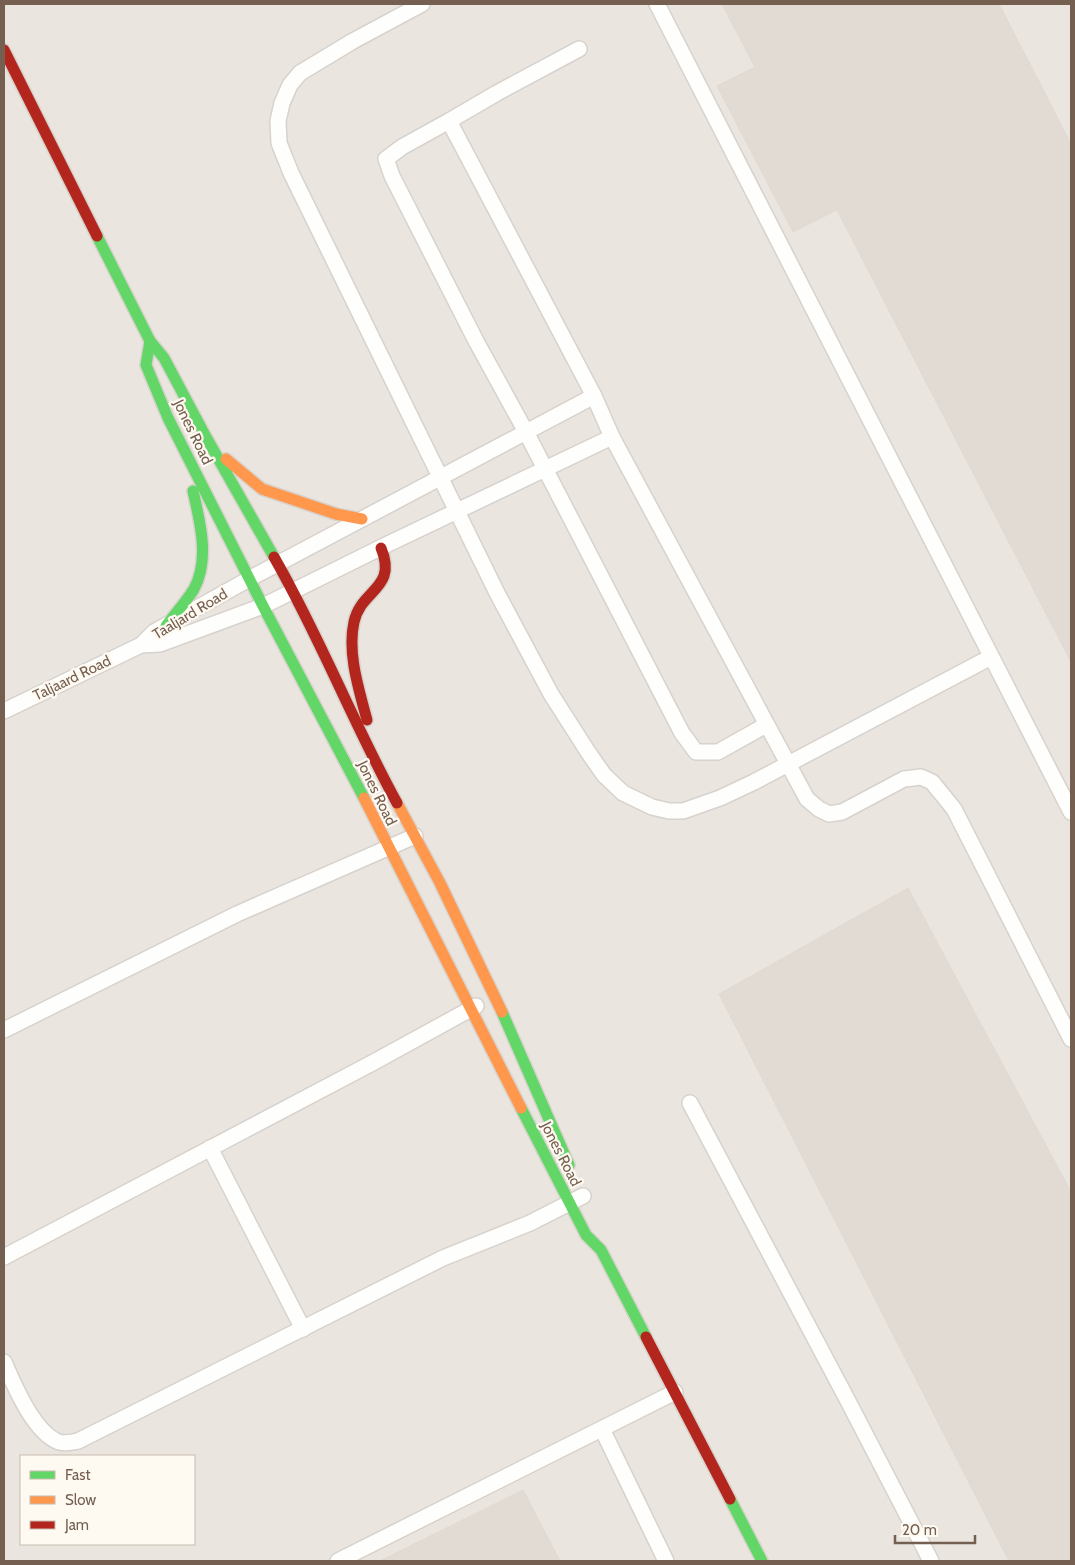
<svg xmlns="http://www.w3.org/2000/svg" width="1075" height="1565" font-family="Cabin,sans-serif">
<style>
.industrial{fill:#eae5df;fill-rule:evenodd}
.building{fill:#e2dbd4;stroke:#e0d9d1}
.lines{fill:none;stroke-linecap:round;stroke-linejoin:round}
.lane-casing{stroke:#d7d2cd;stroke-width:18}
.fast-casing{stroke:#d8d2cc;stroke-width:14}
.slow-casing{stroke:#d8d2cc;stroke-width:14}
.jam-casing{stroke:#d8d2cc;stroke-width:14}
.lane{stroke:#fefefc;stroke-width:15}
.fast{stroke:#63d668;stroke-width:11}
.slow{stroke:#ff974d;stroke-width:11}
.jam{stroke:#b3261e;stroke-width:11}
.labels{text-anchor:middle;stroke-width:4.5;stroke-linejoin:round;paint-order:stroke}
.street-label{font-size:15px;fill:#755f50;stroke:#fefaf2}
</style>
<rect width="100%" height="100%" fill="#f8f5ee"/>
<path class="industrial" d="M4,4H1071V1561H4ZM21,1456H194V1544H21Z"/>
<g class="building">
<polygon points="722,4 999,4 1071,144 1071,662 837,210 793,232 717,86 755,67"/>
<polygon points="908,888 1071,1192 1071,1561 1009,1561 719,994"/>
<polygon points="523,1490 560,1561 380,1561"/>
</g>
<g class="lines">
<defs>
<g id="lane">
<polyline points="422,4 353,41 300,73 290,85 282,103 278,121 279,143 291,173 497,593 551,694 588,752 604,775 623,793 652,807 669,811 683,811 720,798 754,782 991,657"/>
<polyline points="657,4 1071,812"/>
<polyline points="579,49 497,93 449,121 594,396 612,437 807,799 819,809 829,814 842,812 904,779 921,777 932,782 954,809 1071,1039"/>
<polyline points="449,121 402,147 386,159 392,176 476,341 526,432 682,733 696,752 718,752 766,725"/>
<polyline points="141,645 160,644 263,606 388,544 612,437"/>
<polyline points="4,711 141,645 154,632 249,579 594,396"/>
<polyline points="4,1030 237,914 415,836"/>
<polyline points="690,1103 848,1401 931,1561"/>
<polyline points="210,1148 303,1329"/>
<polyline points="4,1257 374,1062 476,1006"/>
<path d="M4,1362C14,1385 34,1433 59,1442C65,1444 72,1442 78,1441L443,1258L530,1223L583,1196"/>
<polyline points="602,1429 666,1561"/>
<polyline points="338,1561 675,1392"/>
</g>
<g id="fast">
<polyline points="97,236 150,341 164,358 206,437 274,557"/>
<polyline points="150,341 146,365 168,418 263,606 364,798"/>
<path d="M166,626C175,614 186,602 194,589C210,559 200,522 193,491"/>
<polyline points="502,1012 569,1165"/>
<polyline points="521,1108 586,1235 601,1250 646,1337"/>
<polyline points="730,1499 762,1561"/>
</g>
<g id="slow">
<polyline points="226,459 262,489 336,514 362,519"/>
<polyline points="364,798 521,1108"/>
<polyline points="397,803 440,883 502,1012"/>
</g>
<g id="jam">
<polyline points="4,50 97,236"/>
<path d="M274,557C320,637 353,723 397,803"/>
<path d="M367,720C359,690 347,653 354,622C361,589 398,589 381,548"/>
<polyline points="646,1337 730,1499"/>
</g>
</defs>
<use href="#lane" class="lane-casing"/>
<use href="#fast" class="fast-casing"/>
<use href="#slow" class="slow-casing"/>
<use href="#jam" class="jam-casing"/>
<use href="#lane" class="lane"/>
<use href="#fast" class="fast"/>
<use href="#slow" class="slow"/>
<use href="#jam" class="jam"/>
</g>
<g class="labels">
<g class="street-label">
<text transform="translate(193 432) rotate(64)" y="5">Jones Road</text>
<text transform="translate(190 614) rotate(-31)" y="5">Taaljard Road</text>
<text transform="translate(72 678) rotate(-26)" y="5">Taljaard Road</text>
<text transform="translate(377 793) rotate(64)" y="5">Jones Road</text>
<text transform="translate(561 1154) rotate(63)" y="5">Jones Road</text>
</g>
</g>
<rect width="1075" height="1565" fill="none" stroke="#755f50" stroke-width="10"/>
<rect x="20" y="1455" width="175" height="90" fill="#fefaf2" stroke="#c7bcb1"/>
<rect x="30" y="1471" width="25" height="8" fill="#63d668" stroke="#c7bcb1"/>
<text x="65" y="1480" font-size="15" fill="#755f50">Fast</text>
<rect x="30" y="1496" width="25" height="8" fill="#ff974d" stroke="#c7bcb1"/>
<text x="65" y="1505" font-size="15" fill="#755f50">Slow</text>
<rect x="30" y="1521" width="25" height="8" fill="#b3261e" stroke="#c7bcb1"/>
<text x="65" y="1530" font-size="15" fill="#755f50">Jam</text>
<path d="M895 1535v8h80v-8" fill="none" stroke="#755f50" stroke-width="2.5"/>
<text x="902" y="1535" font-size="15" fill="#755f50" stroke="#fefaf2" stroke-width="4" paint-order="stroke">20 m</text>
</svg>
